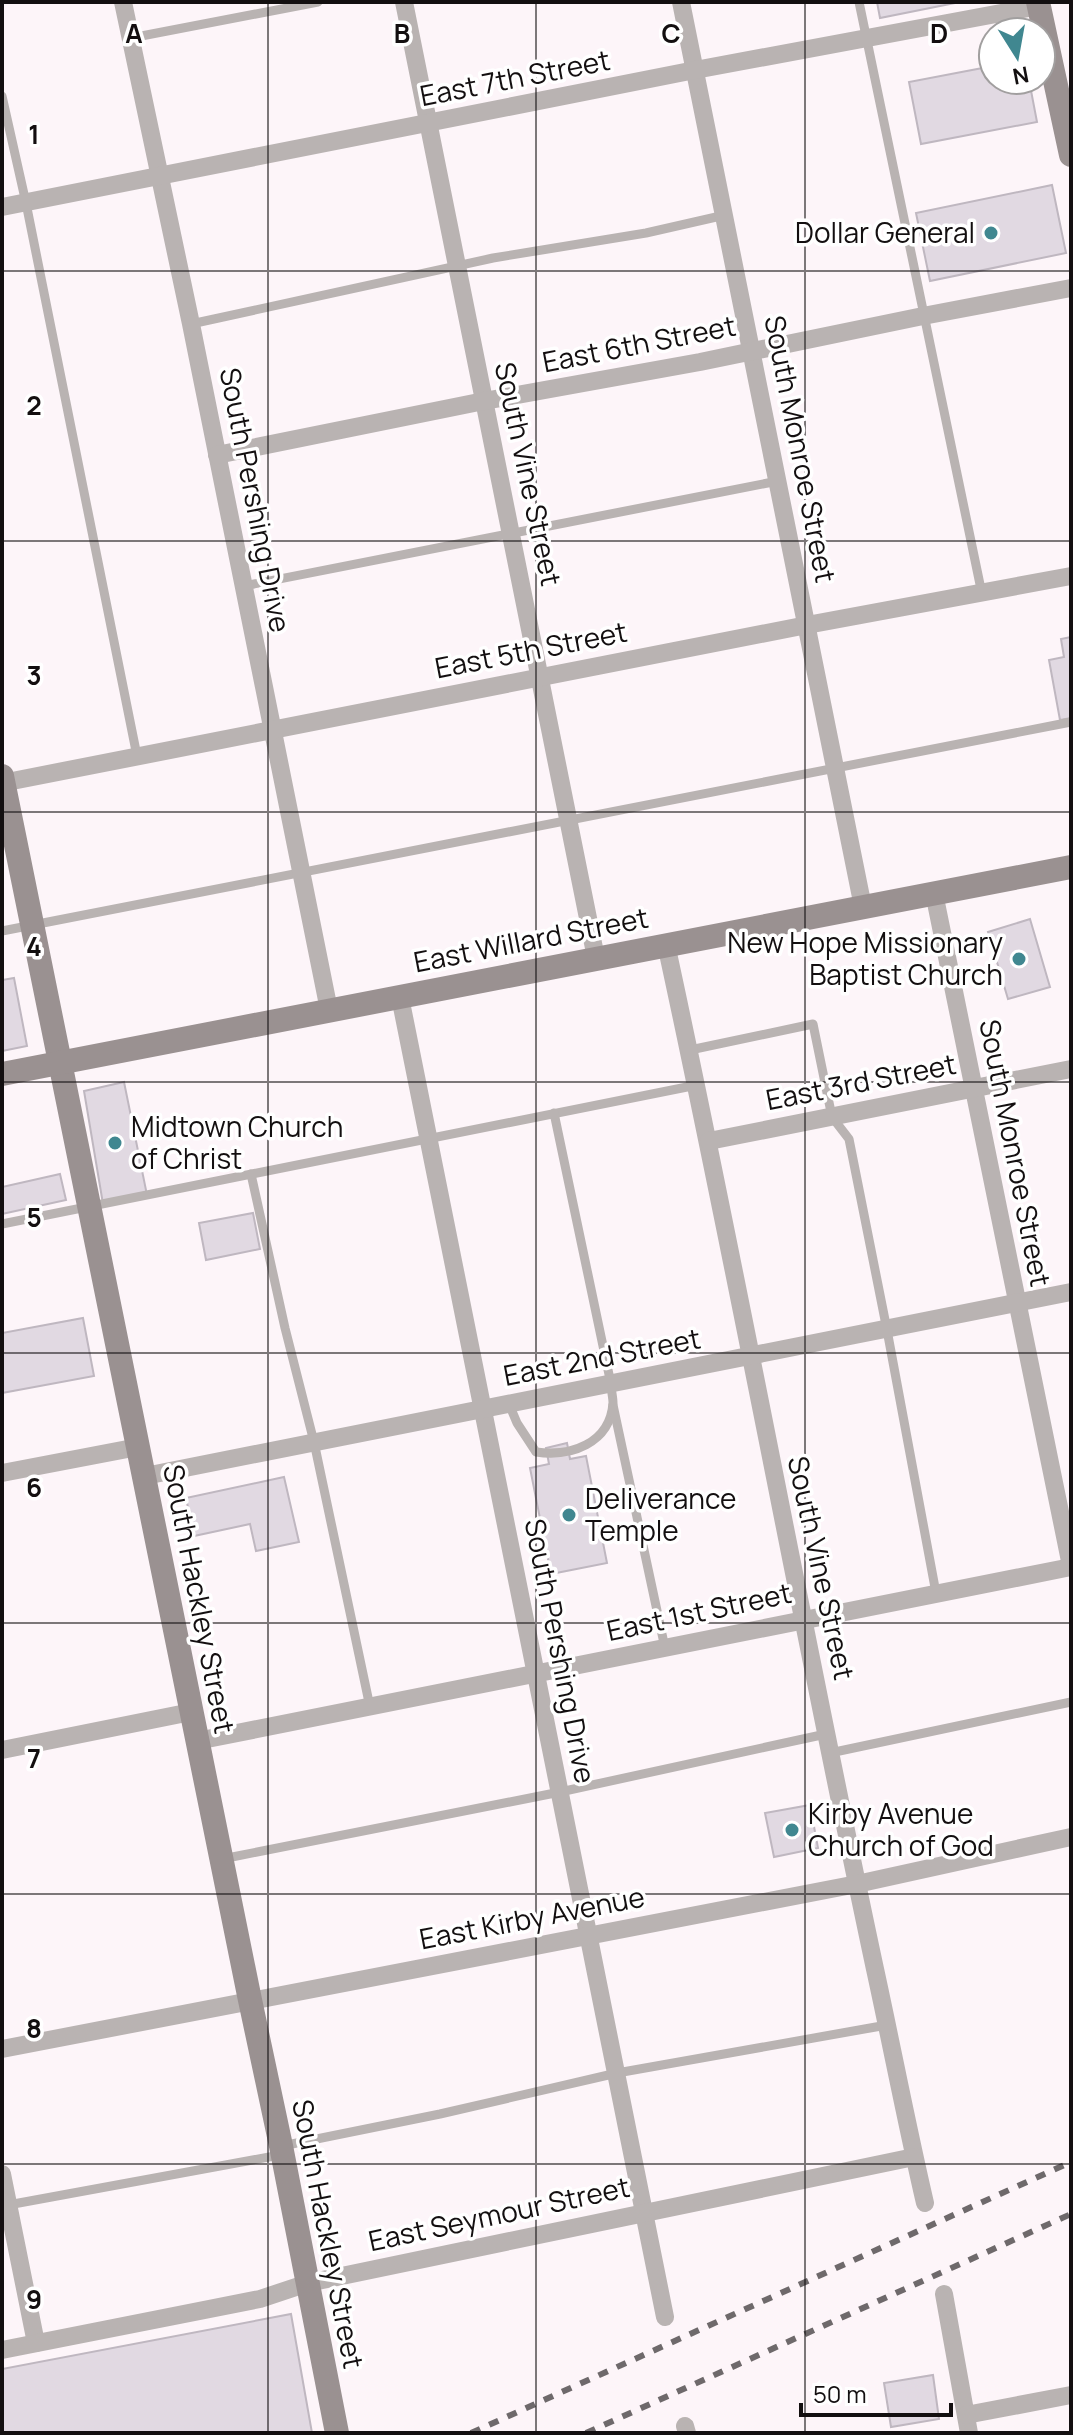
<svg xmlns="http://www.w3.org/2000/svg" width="1073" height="2435" font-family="Manrope,sans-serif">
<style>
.building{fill:#e1d9e2;stroke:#bfb7c0;stroke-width:2}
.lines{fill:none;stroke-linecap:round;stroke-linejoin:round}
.lane{stroke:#b9b3b2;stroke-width:9}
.street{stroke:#b9b3b2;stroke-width:18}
.secondary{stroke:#9a9191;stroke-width:24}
.rail{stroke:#6e696b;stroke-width:6;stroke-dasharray:10 10;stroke-linecap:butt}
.grid{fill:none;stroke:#130f10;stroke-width:2;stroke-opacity:0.55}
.poi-dot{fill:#408790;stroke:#fff;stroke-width:3}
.labels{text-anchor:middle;stroke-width:7;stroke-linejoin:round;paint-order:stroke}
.street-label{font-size:28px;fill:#130f10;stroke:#fff}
.poi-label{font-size:28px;fill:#130f10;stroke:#fff;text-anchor:start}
.grid-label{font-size:26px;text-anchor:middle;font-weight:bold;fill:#130f10;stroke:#fff;stroke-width:7;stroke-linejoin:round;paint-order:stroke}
</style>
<rect width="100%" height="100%" fill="#fdf5f9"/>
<g class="building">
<polygon points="877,2 960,2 880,18"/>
<polygon points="993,66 993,80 1029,80 1037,122 921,144 909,82"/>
<polygon points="1052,185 1066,253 930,281 916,213"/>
<polygon points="1071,637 1071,718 1060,720 1049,660 1064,657 1061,639"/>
<polygon points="1030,919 1050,987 1008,999 988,932"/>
<polygon points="14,978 27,1046 2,1051 2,980"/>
<polygon points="124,1082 147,1195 103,1204 84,1091"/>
<polygon points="60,1174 66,1200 2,1214 2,1187"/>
<polygon points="253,1213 260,1249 206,1260 199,1223"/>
<polygon points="83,1318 94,1376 2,1393 2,1333"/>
<polygon points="567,1443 570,1459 586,1456 607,1563 551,1574 530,1468 549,1464 546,1448"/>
<polygon points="284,1477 299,1542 256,1551 250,1524 194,1536 186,1498"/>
<polygon points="810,1805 818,1848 774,1857 765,1813"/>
<polygon points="291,2314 312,2433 2,2433 2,2369"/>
<polygon points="933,2375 939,2419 891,2427 884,2383"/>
</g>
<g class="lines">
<g class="lane">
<polyline points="859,2 982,594"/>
<polyline points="131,38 318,2"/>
<polyline points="2,96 26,203 137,756"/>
<polyline points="191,324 493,258 646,233 725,215"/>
<polyline points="244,586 778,481"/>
<polyline points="2,931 1071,722"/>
<polyline points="690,1050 813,1024 832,1117 849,1139 887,1330 936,1593"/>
<polyline points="251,1174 285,1328 314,1442 370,1707"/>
<polyline points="2,1224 697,1085"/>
<path d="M509,1404L517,1423L536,1452C570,1457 610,1444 613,1403C613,1397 611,1390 611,1384L554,1113"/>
<polyline points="613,1405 665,1648"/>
<polyline points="830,1753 1071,1702"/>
<polyline points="222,1859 560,1792 826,1734"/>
<polyline points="282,2146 440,2114 617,2073 887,2025"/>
<polyline points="8,2205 280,2155"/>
</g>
<g class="street">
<polyline points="123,2 191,324 329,1010"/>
<polyline points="404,2 596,958"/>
<polyline points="681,2 863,907"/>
<polyline points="2,207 695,70 1039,6"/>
<polyline points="217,455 484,401 700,362 923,316 1071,288"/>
<polyline points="2,783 807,625 1071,576"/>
<polyline points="934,893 1071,1566"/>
<path d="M666,944C740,1285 802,1628 875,1969C892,2047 907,2126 925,2203"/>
<polyline points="400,997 665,2317"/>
<polyline points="709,1141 1071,1069"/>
<polyline points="2,1473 138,1447"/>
<polyline points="145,1476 1071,1292"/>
<polyline points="197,1741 1071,1567"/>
<polyline points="2,1750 191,1712"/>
<polyline points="2,2049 857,1884 1071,1837"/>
<polyline points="2,2174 36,2343"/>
<polyline points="944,2294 969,2433"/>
<polyline points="2,2350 260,2299 308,2283 914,2157"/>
<polyline points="966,2415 1071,2395"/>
<polyline points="685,2426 687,2433"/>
</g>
<g class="secondary">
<polyline points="1038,2 1071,155"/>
<polyline points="2,776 250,2000 281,2146 337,2433"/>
<polyline points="2,1074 1071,867"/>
</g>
<g class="rail">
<polyline points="471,2433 1071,2162"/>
<polyline points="586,2433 1071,2214"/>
</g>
</g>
<path class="grid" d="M268,2V2433M536,2V2433M805,2V2433M2,271H1071M2,541H1071M2,812H1071M2,1082H1071M2,1353H1071M2,1623H1071M2,1894H1071M2,2164H1071"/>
<g class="poi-dot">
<circle cx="991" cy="233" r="8"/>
<circle cx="1019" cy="959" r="8"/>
<circle cx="115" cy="1143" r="8"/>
<circle cx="569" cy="1515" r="8"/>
<circle cx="792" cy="1830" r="8"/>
</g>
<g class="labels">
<g class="street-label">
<text transform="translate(515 78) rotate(-11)" y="10">East 7th Street</text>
<text transform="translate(639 344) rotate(-11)" y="10">East 6th Street</text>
<text transform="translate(800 449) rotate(79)" y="10">South Monroe Street</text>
<text transform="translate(528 474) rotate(78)" y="10">South Vine Street</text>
<text transform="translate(255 500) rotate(79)" y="10">South Pershing Drive</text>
<text transform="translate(531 650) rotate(-11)" y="10">East 5th Street</text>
<text transform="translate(531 940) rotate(-11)" y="10">East Willard Street</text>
<text transform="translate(861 1082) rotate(-11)" y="10">East 3rd Street</text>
<text transform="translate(1015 1153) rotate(79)" y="10">South Monroe Street</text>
<text transform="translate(602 1357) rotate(-11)" y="10">East 2nd Street</text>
<text transform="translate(821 1568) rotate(78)" y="10">South Vine Street</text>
<text transform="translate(199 1599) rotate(79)" y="10">South Hackley Street</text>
<text transform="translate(699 1612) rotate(-12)" y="10">East 1st Street</text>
<text transform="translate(560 1651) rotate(79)" y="10">South Pershing Drive</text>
<text transform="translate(532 1918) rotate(-11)" y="10">East Kirby Avenue</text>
<text transform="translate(499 2214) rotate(-12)" y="10">East Seymour Street</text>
<text transform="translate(328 2234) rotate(79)" y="10">South Hackley Street</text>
</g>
<g class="poi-label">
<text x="975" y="243" text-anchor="end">Dollar General</text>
<text x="1003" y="953" text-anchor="end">New Hope Missionary<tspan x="1003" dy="32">Baptist Church</tspan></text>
<text x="131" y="1137">Midtown Church<tspan x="131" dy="32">of Christ</tspan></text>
<text x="585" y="1509">Deliverance<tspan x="585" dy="32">Temple</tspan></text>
<text x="808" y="1824">Kirby Avenue<tspan x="808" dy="32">Church of God</tspan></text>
</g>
</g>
<g class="grid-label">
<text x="134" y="43">A</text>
<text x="402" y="43">B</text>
<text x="671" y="43">C</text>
<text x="939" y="43">D</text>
<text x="34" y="144">1</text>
<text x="34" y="415">2</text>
<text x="34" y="685">3</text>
<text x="34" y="956">4</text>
<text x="34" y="1227">5</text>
<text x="34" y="1497">6</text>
<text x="34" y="1768">7</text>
<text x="34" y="2038">8</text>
<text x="34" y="2309">9</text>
</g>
<rect width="1073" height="2435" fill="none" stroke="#130f10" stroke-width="8"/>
<g transform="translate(1017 56) rotate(169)"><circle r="38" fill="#ffffff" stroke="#a19f9f" stroke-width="2"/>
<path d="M0-6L14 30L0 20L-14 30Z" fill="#408790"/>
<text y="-12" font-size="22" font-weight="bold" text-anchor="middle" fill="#130f10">N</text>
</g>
<path d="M801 2403v12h150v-12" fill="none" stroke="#130f10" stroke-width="4"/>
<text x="813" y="2403" font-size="24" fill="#130f10" stroke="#ffffff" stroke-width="6" paint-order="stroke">50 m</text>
</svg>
